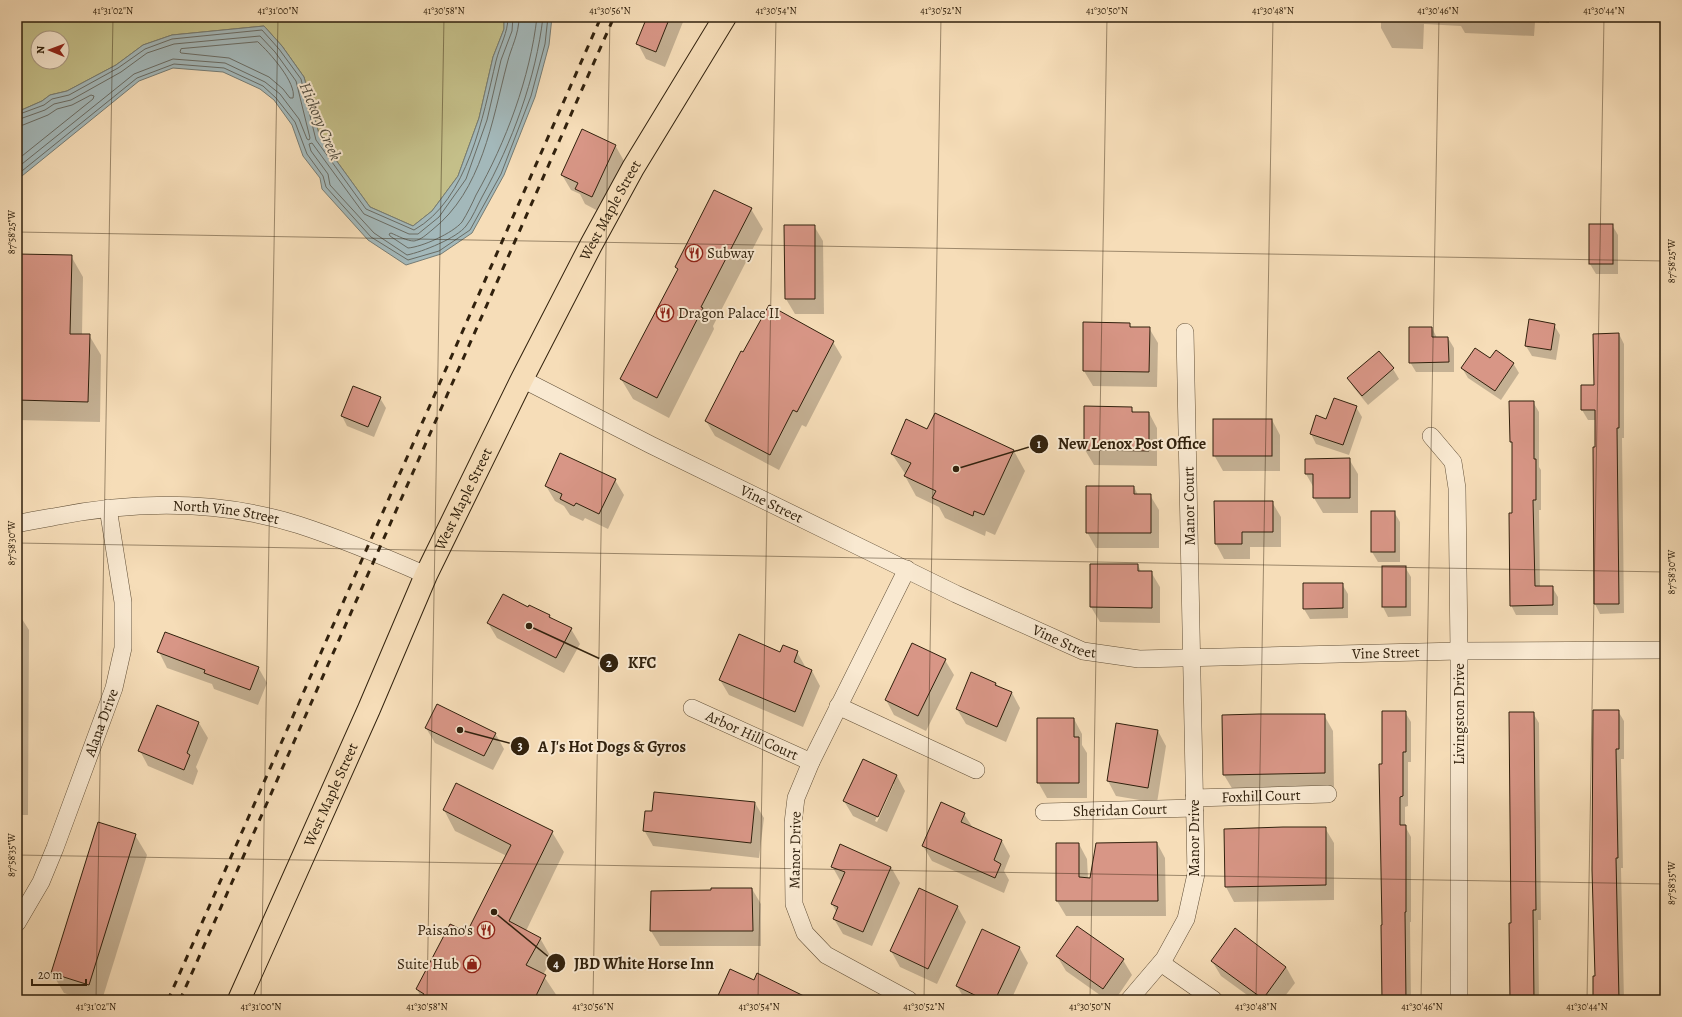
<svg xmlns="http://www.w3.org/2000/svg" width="1682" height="1017" font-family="Alegreya,serif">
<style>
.green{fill:#c4bf89;stroke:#7a704b;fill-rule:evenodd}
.water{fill:#a3b8ba;stroke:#757c75}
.shadow{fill:#0003;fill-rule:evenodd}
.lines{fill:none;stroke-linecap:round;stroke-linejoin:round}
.shore{stroke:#6a6c64;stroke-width:1}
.building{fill:#d89686;stroke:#31210d}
.minor-casing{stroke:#625038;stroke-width:18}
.primary-casing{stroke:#31210d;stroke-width:24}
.minor{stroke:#f9e9d1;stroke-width:17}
.primary{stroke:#f6ddb8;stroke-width:22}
.rail{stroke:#31210d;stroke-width:3;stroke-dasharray:7 7;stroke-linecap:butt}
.ticks{fill:none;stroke:#31210d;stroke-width:1;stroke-opacity:0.45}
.labels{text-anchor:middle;stroke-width:4;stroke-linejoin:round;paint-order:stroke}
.street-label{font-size:15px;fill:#31210d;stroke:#f9e9d1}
.poi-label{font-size:15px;fill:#31210d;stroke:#f9e9d1;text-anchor:start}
.water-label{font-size:16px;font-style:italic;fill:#534e41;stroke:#f9e9d1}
.leader{fill:none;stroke:#31210d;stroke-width:1.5}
.callout-dot{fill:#31210d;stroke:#f9e9d1;stroke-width:1.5}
.mark-label{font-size:12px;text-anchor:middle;font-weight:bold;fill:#fff}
.callout-label{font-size:16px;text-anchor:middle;font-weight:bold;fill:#31210d;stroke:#f9e9d1;stroke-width:4;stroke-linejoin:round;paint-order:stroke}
.neatline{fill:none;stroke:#31210d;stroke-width:1.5}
.ticks-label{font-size:10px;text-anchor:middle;fill:#31210d}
</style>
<rect width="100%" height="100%" fill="#f6ddb8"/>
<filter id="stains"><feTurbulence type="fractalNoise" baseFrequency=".005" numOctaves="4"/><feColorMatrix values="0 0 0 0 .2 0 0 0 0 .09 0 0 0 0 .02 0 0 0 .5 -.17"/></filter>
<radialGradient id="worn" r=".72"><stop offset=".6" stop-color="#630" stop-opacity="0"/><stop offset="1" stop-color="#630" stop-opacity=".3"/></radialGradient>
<path class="green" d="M17,17H504V29L493,57L479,118L458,176L432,211L413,226L370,207L320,138L304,77L282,46L264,26L172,35L143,45L116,65L67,91L50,95L42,101L17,112ZM38,38H62V62H38Z"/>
<polygon class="water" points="504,17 552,17 549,45 535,97 504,175 472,233 441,254 406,265 368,240 322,189 320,178 303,156 292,125 274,100 260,89 223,72 173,68 139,81 17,180 17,112 42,101 50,95 67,91 116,65 143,45 172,35 264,26 282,46 304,77 320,138 370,207 413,226 432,211 458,176 479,118 493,57 504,29"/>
<g class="shadow">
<polygon points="648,17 685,17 665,67 646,59 638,44"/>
<polygon points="1335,17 1549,17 1549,23 1535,22 1534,36 1465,33 1461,26 1424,24 1423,49 1392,48 1381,28 1381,19"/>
<polygon points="615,145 624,161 600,212 585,204 580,194 571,190 562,175"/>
<polygon points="751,209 763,229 713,326 714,329 669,418 633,399 621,379 678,270 676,267"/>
<polygon points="1590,225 1612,225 1618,235 1618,274 1596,274 1590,264"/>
<polygon points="814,226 823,241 824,314 795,314 786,299"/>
<polygon points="17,255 71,256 83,277 82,335 89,335 101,355 100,422 17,420"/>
<polygon points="1129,324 1132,328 1149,328 1158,343 1157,387 1093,386 1084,371"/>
<polygon points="1554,325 1560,335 1556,360 1532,356 1526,346"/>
<polygon points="1432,328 1437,338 1448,338 1454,348 1454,372 1416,372 1410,362"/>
<polygon points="1619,334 1624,344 1624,438 1622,438 1624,613 1600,614 1595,604 1596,420 1588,420 1582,410"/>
<polygon points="833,342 842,357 806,427 802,425 779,470 715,436 706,421"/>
<polygon points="1379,352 1393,369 1399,379 1368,405 1354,388 1348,378"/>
<polygon points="1513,363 1519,373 1501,400 1468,378 1462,368"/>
<polygon points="380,398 386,408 374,437 347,426 342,416"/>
<polygon points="1533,402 1539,412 1539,467 1541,470 1541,510 1539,510 1540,587 1552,587 1558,597 1558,615 1516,615 1511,605 1513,514 1513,445 1511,441"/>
<polygon points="1085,407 1131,408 1134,413 1149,413 1157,428 1157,466 1094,465 1085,450"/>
<polygon points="1356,407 1362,417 1349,455 1316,444 1311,434 1327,420"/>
<polygon points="935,414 1014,451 1025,471 995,535 986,531 985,536 945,518 939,507 916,496 905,476 906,475 892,454 928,431"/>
<polygon points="1272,420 1280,435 1280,471 1223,471 1214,455"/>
<polygon points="1349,459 1358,474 1358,513 1323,513 1314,498 1314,488 1306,474 1306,460"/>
<polygon points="615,480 624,495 608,529 585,518 583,521 570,515 564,506 555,501 546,486"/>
<polygon points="1134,487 1138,495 1150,495 1159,510 1159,548 1096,548 1087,532"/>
<polygon points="1272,502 1281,517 1281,547 1250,547 1250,559 1224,559 1216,544"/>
<polygon points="1372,512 1394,512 1400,522 1400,562 1378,562 1372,552"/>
<polygon points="1138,565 1141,572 1151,572 1160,587 1160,623 1100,622 1091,607"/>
<polygon points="1405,567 1411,577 1411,616 1388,617 1383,607"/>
<polygon points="1342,584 1348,594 1348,618 1310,619 1304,609"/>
<polygon points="17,611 29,630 28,815 18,815 18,832"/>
<polygon points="550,616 552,619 571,629 580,644 564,673 497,638 488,623"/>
<polygon points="159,652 258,667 267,683 258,705 214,689 212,684 167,668"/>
<polygon points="797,652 806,668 812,671 820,686 803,727 729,695 720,680 781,654"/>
<polygon points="945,660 954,675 926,731 894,715 886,700"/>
<polygon points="996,683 998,687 1012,693 1020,708 1006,742 966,724 957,709"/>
<polygon points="158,706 199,723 208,738 196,767 198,771 193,785 148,766 140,751"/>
<polygon points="1618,711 1624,721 1624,759 1621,759 1623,868 1621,868 1624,1000 1594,1000"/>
<polygon points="1405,712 1411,722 1411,762 1408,762 1408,806 1405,807 1405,826 1411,837 1411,922 1410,922 1411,1000 1383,1000 1383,765"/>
<polygon points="1533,713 1539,723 1541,920 1538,920 1539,1000 1511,1000 1512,924"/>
<polygon points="1324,715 1333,731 1334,788 1233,790 1224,775"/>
<polygon points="1074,719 1082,734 1082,745 1087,753 1087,798 1047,798 1038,782"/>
<polygon points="426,728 495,733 504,749 493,770 435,743"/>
<polygon points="1158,731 1166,746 1157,803 1116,796 1108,781"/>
<path d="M863,760L897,776L905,791L887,832L853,816L844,801ZM892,784H894L877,822L875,821Z"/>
<polygon points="457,785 552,832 564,852 526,931 540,938 552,959 543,975 557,996 555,1000 422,1000 417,989 468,934 507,856 455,831 444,810"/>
<polygon points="755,803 764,818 759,858 653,846 644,830 653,812"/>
<polygon points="964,814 973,828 1002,841 1010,856 1004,871 1009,880 1004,893 932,861 923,846"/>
<polygon points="1325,828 1334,843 1334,900 1234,902 1226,887"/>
<polygon points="135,835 147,855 102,1000 86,1000 64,993 52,973"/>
<polygon points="1157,843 1165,858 1166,916 1066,916 1057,901 1079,844 1087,859 1088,878 1091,879"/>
<polygon points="832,866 891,867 900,883 872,946 843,934 834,919 837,913 832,904 841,882"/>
<polygon points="752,889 761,904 761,946 660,946 651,931 712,891"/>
<polygon points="957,906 966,922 937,984 900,967 891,951"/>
<polygon points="1019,947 1028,963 1011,1000 965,1000 957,986"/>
<polygon points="1057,956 1123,960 1132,975 1115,1000 1107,1000 1066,971"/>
<polygon points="1212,961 1286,967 1295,983 1282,1000 1254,1000 1221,976"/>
</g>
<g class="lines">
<g class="shore">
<path d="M513,17L512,31L501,60L487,120L466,179L439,217L418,234H409L364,214L312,143L309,144L311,151L328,174L330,185L374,233L407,255C422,252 457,238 466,226C473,217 477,206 482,197C512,143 536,78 543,17"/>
<path d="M519,17C519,35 511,47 507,64C492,121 482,191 432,230C427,234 421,240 414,241C407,241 398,236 391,233L389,234L390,236L408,248C422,247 453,233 462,222C467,214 472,204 476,195C506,142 530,78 537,17"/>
<path d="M258,42C269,52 297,83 293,98H290L283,89L269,77L229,58L181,53L180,52L181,49Z"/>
<path d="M17,115L44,105L52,99L69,95L118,68L145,49L172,39L262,30L279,49L301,79L316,140L366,209L414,230C468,200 483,116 496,61C500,45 508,33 508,17"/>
<polyline points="17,120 45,110 54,104 71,100 121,72 147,53 174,44 260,36 275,52 296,81 310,138 309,140 307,139 299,119 280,94 265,82 225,63 173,59 134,74 17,168"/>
<polyline points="17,126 23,125 48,115 57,109 72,105 91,95 94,96 93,99 17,160"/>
<polyline points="17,175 137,78 174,64 224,68 263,86 276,98 295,122 307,154 323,176 326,187 371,237 408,260 439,251 470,230 501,174 531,96 545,44 548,17"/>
</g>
</g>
<g class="building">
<polygon points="647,17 670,17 656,52 636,44"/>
<polygon points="582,129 616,145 592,197 575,189 578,183 561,175"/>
<polygon points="714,190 752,208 701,307 703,308 657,398 620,379 678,269 675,267"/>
<rect x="1589" y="224" width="24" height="40"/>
<polygon points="784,225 815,225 815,299 785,299"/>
<polygon points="17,254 72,255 70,334 90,334 88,402 17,400"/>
<polygon points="769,305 834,341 797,412 793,410 770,455 705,421 741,351 743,352"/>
<polygon points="1529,319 1555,324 1551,350 1525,346"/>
<polygon points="1083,322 1130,323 1130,327 1150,327 1149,372 1083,371"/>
<polygon points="1409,327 1432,327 1432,337 1448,337 1449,362 1409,363"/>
<polygon points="1619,333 1619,428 1617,428 1619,604 1594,604 1593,447 1595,447 1595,410 1581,410 1581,385 1594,385 1593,334"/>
<polygon points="1475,348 1490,358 1496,350 1514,363 1495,391 1461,368"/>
<polygon points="1379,351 1394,368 1362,396 1347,378"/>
<polygon points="353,386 381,397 368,427 341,416"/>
<polygon points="1334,398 1357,406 1343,445 1310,434 1316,415 1326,419"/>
<polygon points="1509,401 1534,401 1534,459 1536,459 1536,500 1533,500 1535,586 1553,586 1553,605 1510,606 1509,513 1512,513 1512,442 1510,442"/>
<polygon points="1084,406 1132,407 1132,412 1149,412 1149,451 1084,450"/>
<polygon points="935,413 1014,450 984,515 974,511 973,516 932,498 936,491 904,476 911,463 891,454 906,419 927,429"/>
<rect x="1213" y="419" width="59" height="37"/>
<polygon points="560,453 616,479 599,514 576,503 574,506 560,499 562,494 545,486"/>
<polygon points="1350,458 1350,498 1313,498 1313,474 1305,474 1305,459"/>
<polygon points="1086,486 1134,486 1134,494 1151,494 1151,533 1086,533"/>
<polygon points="1214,501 1273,501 1273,532 1242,532 1242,544 1215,544"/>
<rect x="1371" y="511" width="24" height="41"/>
<polygon points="1090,564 1138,564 1138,571 1152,571 1152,608 1090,607"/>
<rect x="1382" y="566" width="24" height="41"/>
<polygon points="1303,583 1343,583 1343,608 1303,609"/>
<polygon points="503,594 528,607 529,605 550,615 549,617 572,628 556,658 487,623"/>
<polygon points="165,632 259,667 250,690 204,673 205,670 157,652"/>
<polygon points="739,634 780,652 783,645 798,651 794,662 812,670 795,712 719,680"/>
<polygon points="912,643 946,659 918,716 885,700"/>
<polygon points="971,672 996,683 995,685 1012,692 997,727 956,709"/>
<polygon points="437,704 496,733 484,756 425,728"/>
<polygon points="157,705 199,722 187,753 190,755 184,770 138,751"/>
<polygon points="1593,710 1619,710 1619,749 1616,749 1618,858 1616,858 1619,1000 1593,1000 1593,976 1595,976 1592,870"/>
<polygon points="1382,711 1406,711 1406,752 1403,752 1403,796 1400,797 1400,825 1406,825 1406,912 1405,912 1406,1000 1382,1000 1381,925 1382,925 1379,764 1382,764"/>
<polygon points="1509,712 1534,712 1536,910 1533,910 1534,1000 1510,1000 1509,923 1511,923"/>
<polygon points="1259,714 1325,714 1325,773 1223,775 1222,715"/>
<polygon points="1037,718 1074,718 1074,737 1079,737 1079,783 1037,783"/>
<polygon points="1116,723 1158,730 1148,788 1107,781"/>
<polygon points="863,759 897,775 878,817 843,801"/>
<polygon points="456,783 553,831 509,921 541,938 526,965 546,975 534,1000 421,1000 424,994 416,989 450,924 467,932 511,845 443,810"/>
<polygon points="654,792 755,802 751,843 643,831 645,811 652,811"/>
<polygon points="941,802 965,813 961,822 1002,840 994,860 1001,864 995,878 922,846"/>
<polygon points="98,822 136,834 89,985 51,973"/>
<polygon points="1283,827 1326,827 1326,885 1225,887 1224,829"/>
<polygon points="1157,842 1158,901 1056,901 1056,843 1079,843 1079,877 1090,878 1096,843"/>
<polygon points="840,844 891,867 863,932 833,919 838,907 831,904 845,872 831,867"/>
<polygon points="711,888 752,888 753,931 650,931 651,891 711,890"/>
<polygon points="919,888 958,906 928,969 890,951"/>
<polygon points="1077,926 1124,959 1103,989 1056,956"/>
<polygon points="1235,928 1286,967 1263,999 1211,961"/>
<polygon points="982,929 1020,947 995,1000 985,1000 956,986"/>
<polygon points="730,969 754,980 757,973 812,1000 716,1000"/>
</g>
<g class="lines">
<defs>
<g id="minor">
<path id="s1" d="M522,379L651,445L956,594L1083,651L1139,659L1459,651L1665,650"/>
<polyline points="1431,436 1453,462 1457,488 1459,651 1459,1000"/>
<path id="s2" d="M17,524C29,521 41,519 53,517C134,501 220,500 299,525C342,539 385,557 426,575"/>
<polyline points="907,569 811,762 796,798 793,823 794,904 805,933 826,955 909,1000"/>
<polyline points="838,706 976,770"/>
<path id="s3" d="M692,708L811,762"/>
<path id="s4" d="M1194,798L1328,794"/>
<path id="s5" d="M1044,812L1195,808"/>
<path id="s6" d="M17,923L41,882L55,848L114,688L123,648V602L108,508"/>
<polyline points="1161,963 1214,1000"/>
<polyline points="1129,1000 1164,959 1186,919 1196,874 1185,332"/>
</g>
<g id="primary">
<path id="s7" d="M239,1000L369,709L426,575L522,379L591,245L633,168L725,17"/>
</g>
</defs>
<use href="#minor" class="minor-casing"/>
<use href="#primary" class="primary-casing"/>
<use href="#minor" class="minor"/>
<use href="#primary" class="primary"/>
<g class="rail">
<polyline points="168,1000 601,17"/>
<polyline points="180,1000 614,17"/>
</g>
</g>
<path class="ticks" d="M17,232L1665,261M17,543L1665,572M17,855L1665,884M96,1000L113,17M261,1000L278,17M427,1000L444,17M593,1000L610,17M758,1000L776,17M924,1000L941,17M1090,1000L1107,17M1256,1000L1273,17M1421,1000L1439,17M1587,1000L1604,17"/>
<defs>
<symbol id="restaurant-ring" viewBox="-11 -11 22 22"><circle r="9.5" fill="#f9e9d1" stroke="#8f2418" stroke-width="1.5"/><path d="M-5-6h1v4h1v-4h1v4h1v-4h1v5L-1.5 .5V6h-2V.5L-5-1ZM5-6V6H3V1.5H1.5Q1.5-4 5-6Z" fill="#8f2418"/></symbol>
<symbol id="shop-ring" viewBox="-11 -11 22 22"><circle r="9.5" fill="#f9e9d1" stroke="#8f2418" stroke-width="1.5"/><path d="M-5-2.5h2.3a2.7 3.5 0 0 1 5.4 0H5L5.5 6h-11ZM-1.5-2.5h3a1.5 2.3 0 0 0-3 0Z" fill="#8f2418"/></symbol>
</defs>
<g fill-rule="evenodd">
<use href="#restaurant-ring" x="684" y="243" width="20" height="20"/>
<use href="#restaurant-ring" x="655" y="303" width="20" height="20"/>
<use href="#restaurant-ring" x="476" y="920" width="20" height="20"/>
<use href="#shop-ring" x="462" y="954" width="20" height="20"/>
</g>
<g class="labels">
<g class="street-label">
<text dy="5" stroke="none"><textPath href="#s7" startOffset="873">West Maple Street</textPath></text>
<text dy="5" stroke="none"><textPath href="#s7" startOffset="549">West Maple Street</textPath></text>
<text dy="5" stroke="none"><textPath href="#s1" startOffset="279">Vine Street</textPath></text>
<text transform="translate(1189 506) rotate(-91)" y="5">Manor Court</text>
<text dy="5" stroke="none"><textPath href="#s2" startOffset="211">North Vine Street</textPath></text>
<text dy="5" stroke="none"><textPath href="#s1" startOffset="603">Vine Street</textPath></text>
<text dy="5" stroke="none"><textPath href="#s1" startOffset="927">Vine Street</textPath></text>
<text transform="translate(1459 714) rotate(-90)" y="5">Livingston Drive</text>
<text dy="5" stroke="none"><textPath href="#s6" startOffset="218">Alana Drive</textPath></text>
<text dy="5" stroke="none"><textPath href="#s3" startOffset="66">Arbor Hill Court</textPath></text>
<text dy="5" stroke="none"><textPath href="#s7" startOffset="225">West Maple Street</textPath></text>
<text dy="5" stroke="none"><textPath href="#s4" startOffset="67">Foxhill Court</textPath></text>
<text dy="5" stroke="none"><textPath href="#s5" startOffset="76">Sheridan Court</textPath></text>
<text transform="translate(1194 838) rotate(-90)" y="5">Manor Drive</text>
<text transform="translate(795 850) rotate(-89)" y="5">Manor Drive</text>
</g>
<g class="poi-label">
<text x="707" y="258">Subway</text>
<text x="678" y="318">Dragon Palace II</text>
<text x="473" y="935" text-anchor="end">Paisano's</text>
<text x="459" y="969" text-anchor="end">Suite Hub</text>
</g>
<g class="water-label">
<text transform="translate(321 121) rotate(67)" y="6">Hickory Creek</text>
</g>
</g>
<path class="leader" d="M956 469L1039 444M529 626L609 663M460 730L520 746M494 912L556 963"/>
<g class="callout-dot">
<circle cx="956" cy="469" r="4"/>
<circle cx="529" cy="626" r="4"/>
<circle cx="460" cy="730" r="4"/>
<circle cx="494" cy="912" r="4"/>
<circle cx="1039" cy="444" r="10"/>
<circle cx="609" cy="663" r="10"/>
<circle cx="520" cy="746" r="10"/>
<circle cx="556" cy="963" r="10"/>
</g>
<g class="mark-label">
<text x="1039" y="448">1</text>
<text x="609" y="667">2</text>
<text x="520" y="750">3</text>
<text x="556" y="968">4</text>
</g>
<g class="callout-label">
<text x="1132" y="449">New Lenox Post Office</text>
<text x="642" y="668">KFC</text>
<text x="612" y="752">A J's Hot Dogs &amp; Gyros</text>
<text x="644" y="969">JBD White Horse Inn</text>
</g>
<rect width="1682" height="1017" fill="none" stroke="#f6ddb8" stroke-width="44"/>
<g transform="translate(50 50) rotate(271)"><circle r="19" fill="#f9e9d1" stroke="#a99983"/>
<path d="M0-3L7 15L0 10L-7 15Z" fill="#8f2418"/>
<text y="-6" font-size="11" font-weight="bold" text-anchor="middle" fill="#31210d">N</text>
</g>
<path d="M32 979v6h54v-6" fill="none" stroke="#31210d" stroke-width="2"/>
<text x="38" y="979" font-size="12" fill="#31210d" stroke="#f9e9d1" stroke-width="3" paint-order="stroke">20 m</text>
<rect x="22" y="22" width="1638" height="973" class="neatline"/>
<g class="ticks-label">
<text x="113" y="14">41°31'02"N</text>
<text x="278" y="14">41°31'00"N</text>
<text x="444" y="14">41°30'58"N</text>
<text x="610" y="14">41°30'56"N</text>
<text x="776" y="14">41°30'54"N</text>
<text x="941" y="14">41°30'52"N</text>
<text x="1107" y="14">41°30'50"N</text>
<text x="1273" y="14">41°30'48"N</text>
<text x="1438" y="14">41°30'46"N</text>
<text x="1604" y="14">41°30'44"N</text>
<text transform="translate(11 232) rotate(-90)" y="4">87°58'25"W</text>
<text transform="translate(1671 261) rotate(-90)" y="4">87°58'25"W</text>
<text transform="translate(11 543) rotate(-90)" y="4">87°58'30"W</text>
<text transform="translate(1671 572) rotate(-90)" y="4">87°58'30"W</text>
<text transform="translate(11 855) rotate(-90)" y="4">87°58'35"W</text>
<text transform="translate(1671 883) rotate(-90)" y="4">87°58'35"W</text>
<text x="96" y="1010">41°31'02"N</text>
<text x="261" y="1010">41°31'00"N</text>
<text x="427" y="1010">41°30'58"N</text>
<text x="593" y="1010">41°30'56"N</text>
<text x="759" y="1010">41°30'54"N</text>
<text x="924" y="1010">41°30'52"N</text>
<text x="1090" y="1010">41°30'50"N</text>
<text x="1256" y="1010">41°30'48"N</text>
<text x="1422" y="1010">41°30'46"N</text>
<text x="1587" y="1010">41°30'44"N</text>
</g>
<rect width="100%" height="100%" filter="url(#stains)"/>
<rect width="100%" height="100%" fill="url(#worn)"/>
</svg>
